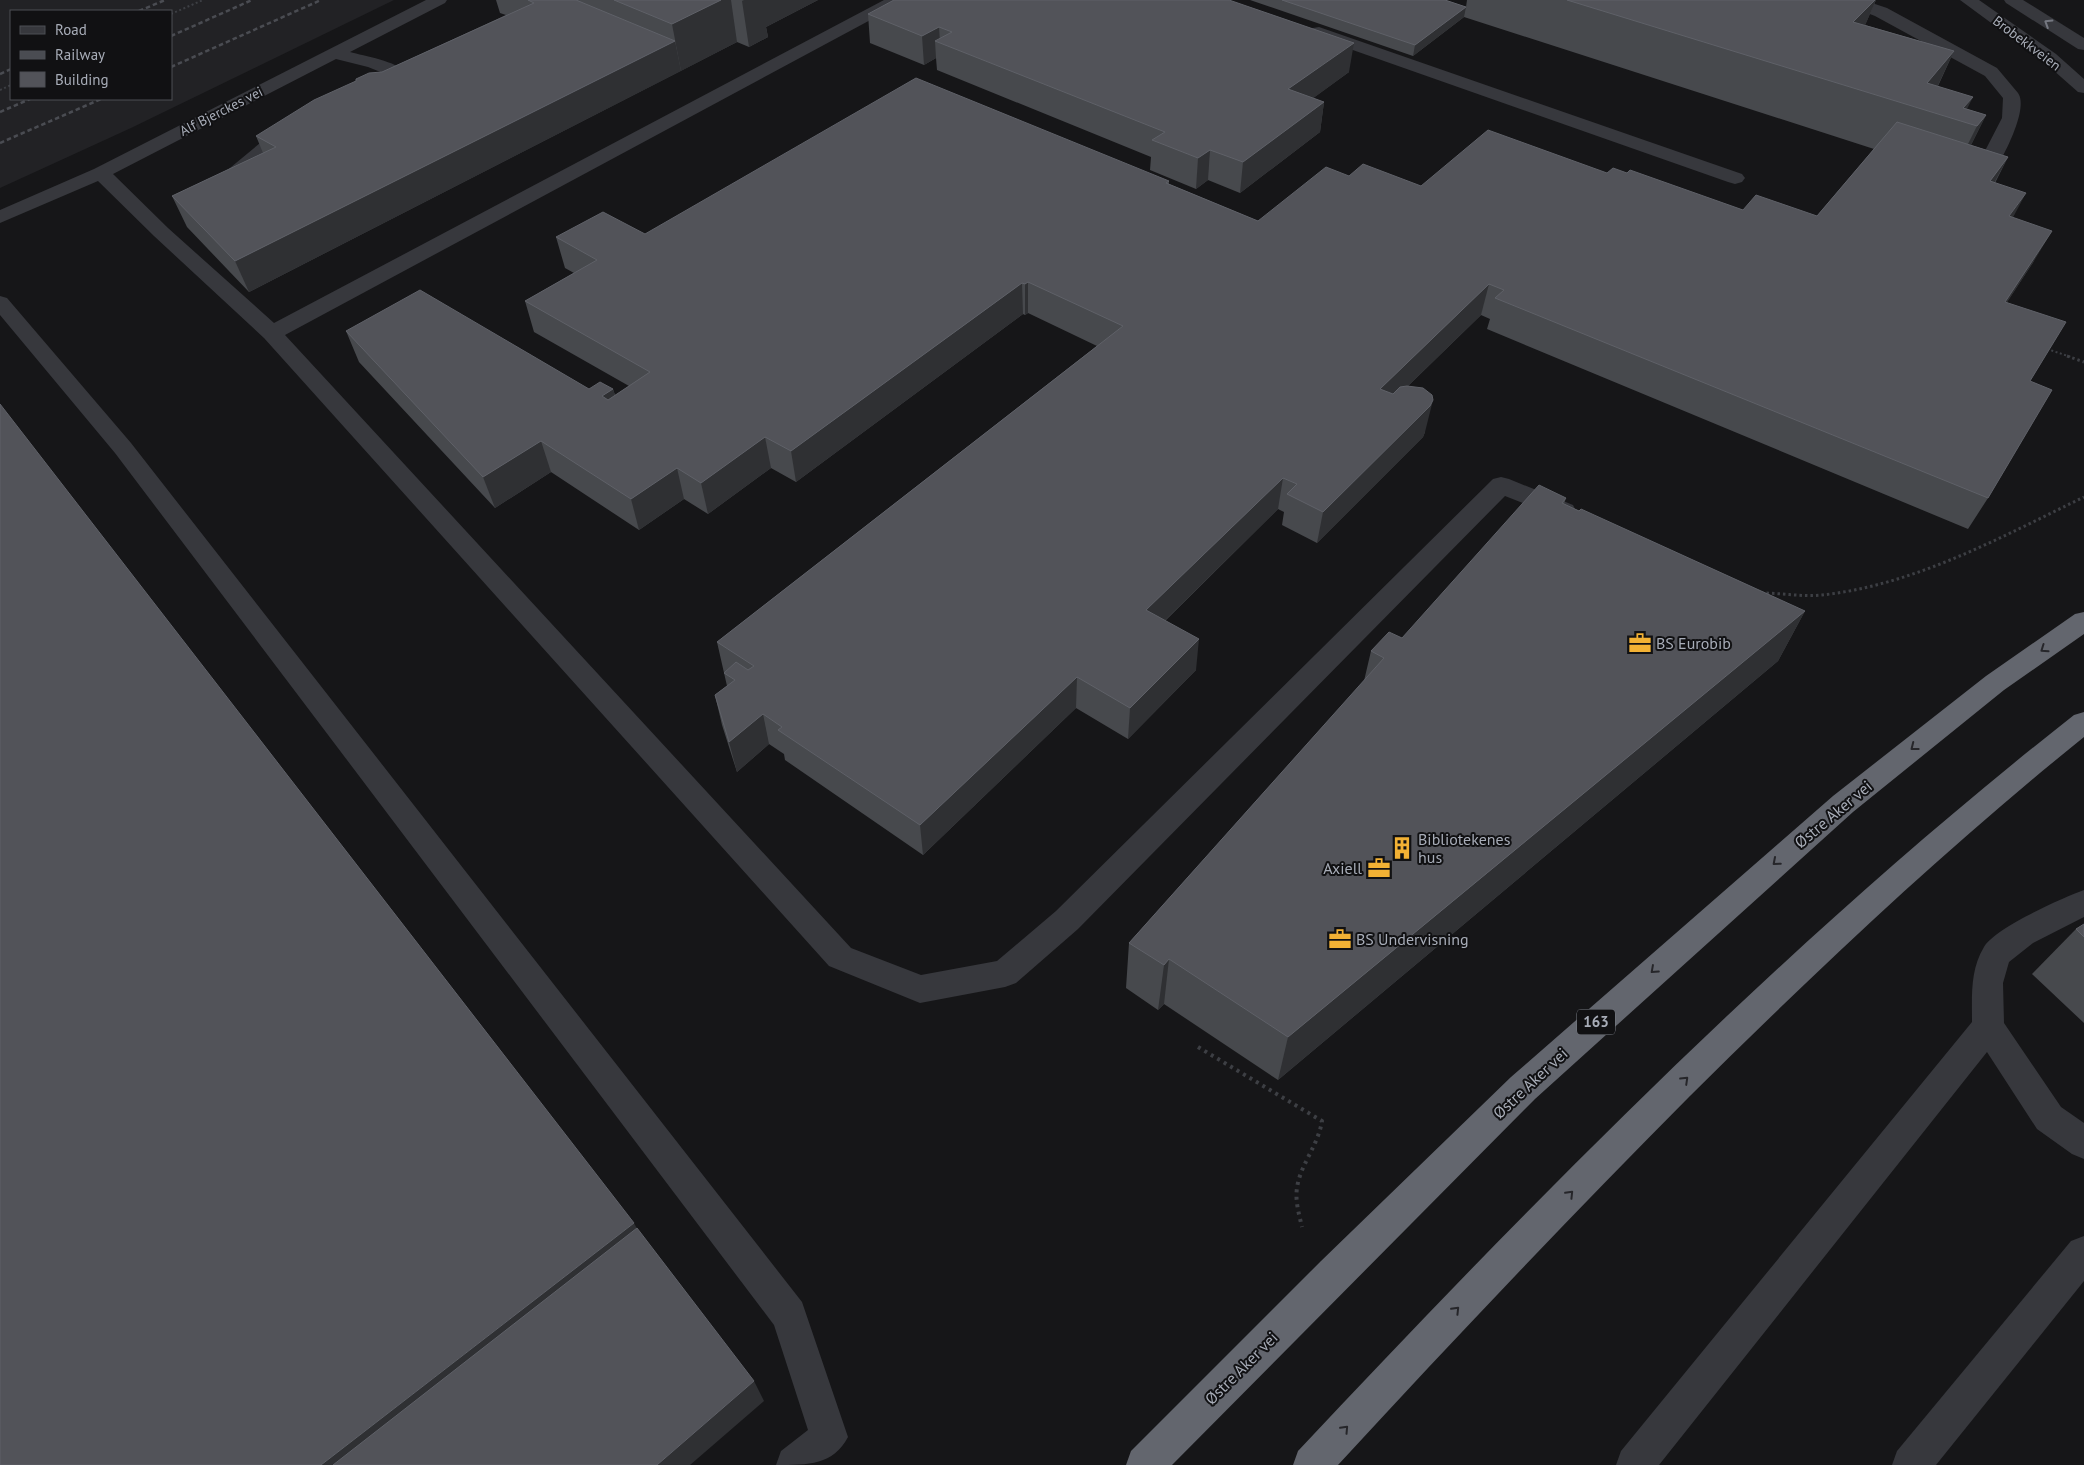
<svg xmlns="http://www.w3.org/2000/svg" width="2084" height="1465" font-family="'PT Sans',sans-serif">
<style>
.built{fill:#222225;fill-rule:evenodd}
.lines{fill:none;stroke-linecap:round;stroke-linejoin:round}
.path-far2{stroke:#3d3f44;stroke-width:2;stroke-dasharray:2 2.5;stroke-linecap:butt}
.path-far1{stroke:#3d3f44;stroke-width:3;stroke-dasharray:2.5 3;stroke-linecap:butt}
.path{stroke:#3d3f44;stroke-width:4;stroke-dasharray:3 4.5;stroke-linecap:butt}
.minor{fill:#37383d;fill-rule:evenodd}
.highway{fill:#63666e;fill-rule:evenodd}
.rail{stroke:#4a4c52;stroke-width:2.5;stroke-dasharray:4.5 3;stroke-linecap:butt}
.wall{fill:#47494d}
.shaded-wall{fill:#2f3033}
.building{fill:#525359;stroke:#5f6168}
.oneway{stroke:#757881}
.oneway2{stroke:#26262a}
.labels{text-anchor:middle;stroke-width:4;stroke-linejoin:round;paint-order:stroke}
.far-street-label{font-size:14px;fill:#a8adb8;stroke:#111113}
.shield{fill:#111113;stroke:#7b7e86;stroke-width:1}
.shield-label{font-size:15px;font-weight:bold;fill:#a8adb8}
.poi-label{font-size:16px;fill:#a8adb8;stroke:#111113;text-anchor:start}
.street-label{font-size:16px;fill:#a8adb8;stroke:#111113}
</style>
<rect width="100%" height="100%" fill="#161618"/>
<path class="built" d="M0,0H394L131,128L0,188ZM11,11H171V99H11Z"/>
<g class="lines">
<g class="path-far2">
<polyline points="171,14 203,0"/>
<polyline points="0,90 11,85"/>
<polyline points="2047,349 2071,357"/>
</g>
<g class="path-far1">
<polyline points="2067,356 2084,362"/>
<path d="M1761,593C1781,593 1802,597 1822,595C1915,585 2001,537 2084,497"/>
</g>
<path class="path" d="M1198,1047L1322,1121C1318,1146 1300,1165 1297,1188C1295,1201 1299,1214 1302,1227"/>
<g class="minor">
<path d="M426,0H447L445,3L350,52C364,56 397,61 406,73L403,77C392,83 379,94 366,91L363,87L366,83L383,73L368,67L336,59L113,174L168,228L274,323L884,0H904L902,3L285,335L851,948L921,975L997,961L1056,911L1493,479L1501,477L1509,479L1573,505L1576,511L1573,517L1564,519L1505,496L1078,929L1016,983L1005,987L920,1003L829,966L264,338L154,236L98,181L0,223V210L94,169Z"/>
<path d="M1839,0H1863L1887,8L1997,68L2018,93C2030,110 1999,165 1989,180L1982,182L1975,180L1972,176L2002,118L2003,98L1985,76L1875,16L1841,3Z"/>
<polygon points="1960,0 1979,0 2056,54 2084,79 2084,93 2078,92 2044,62"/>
<polygon points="2004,0 2023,0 2084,38 2084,50 2078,49 2006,3"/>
<polygon points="1319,27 1742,174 1745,178 1742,182 1735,184 1728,182 1313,36 1311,32 1313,28"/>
<polygon points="293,124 299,126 302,130 299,134 285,142 233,185 226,187 219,185 216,181 219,177 271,134"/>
<path d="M0,296L7,298L131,443L802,1302L848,1437C833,1465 809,1465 776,1465L781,1451L808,1430L774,1325L115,453L0,315Z"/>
<path d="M2084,890V917L2033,943L2009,962L2003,983L2004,1023L2061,1107L2084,1123V1159L2072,1154L2037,1129L1987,1052L1659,1465H1616L1621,1451L1972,1022C1972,996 1970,970 1984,947C1995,928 2062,898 2084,890Z"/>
<polygon points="2084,1236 2084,1281 1936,1465 1892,1465 1897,1451 2071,1241"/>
</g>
<g class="highway">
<polygon points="2084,612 2084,634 2004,690 1853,812 1535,1099 1172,1465 1126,1465 1131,1451 1321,1261 1511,1077 1833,796 1986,676 2075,614"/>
<path d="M2084,712V737C1945,849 1816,971 1689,1097C1570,1217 1453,1340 1338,1465H1293L1298,1451C1542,1191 1794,935 2074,715Z"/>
</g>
<g class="rail">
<polyline points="139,11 165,0"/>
<polyline points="171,36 252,0"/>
<polyline points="171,67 321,0"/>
<polyline points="0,74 11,69"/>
<polyline points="0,112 30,99"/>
<polyline points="0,143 101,99"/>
</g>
</g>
<g class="wall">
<polygon points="496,0 818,0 766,27 768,37 749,47 737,42 249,292 187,227 172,196 263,153 256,136 356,81 382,72 506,15 500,13"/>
<polygon points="1250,0 1445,0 1466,7 1467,0 1876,0 1865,25 1954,51 1938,86 1967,109 1986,115 1971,145 2008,157 1995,183 2034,261 2007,302 2030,381 1988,498 1968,529 1487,329 1490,319 1481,315 1408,386 1425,432 1423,437 1317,543 1282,525 1284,512 1278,509 1165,621 1196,670 1128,739 1076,708 923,855 785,760 784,754 769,744 737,772 722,725 715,695 727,686 717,642 1097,346 1028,313 1025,315 1023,314 796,482 771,468 708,514 684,499 639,530 551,472 495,508 359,362 346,331 589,389 613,389 615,395 629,386 534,332 525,301 574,273 565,268 556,237 645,234 1169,181 1169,184 1258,221 1349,176 1421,186 1607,173 1627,173 1743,210 1817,216 1874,149 1464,17 1413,56"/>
<polygon points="868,14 1349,72 1313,98 1324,102 1320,132 1240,193 1208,180 1196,189 1150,170 1151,157 937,70 936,58 924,65 870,43"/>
<polygon points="1566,498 1564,504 1805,611 1778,661 1278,1080 1164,1004 1158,1010 1126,988 1129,943 1364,681 1371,651 1402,638"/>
<polygon points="2084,924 2084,1023 2032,974 2076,929"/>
</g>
<g class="shaded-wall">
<polygon points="721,0 731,0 737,42 681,71 672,24"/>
<polygon points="744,0 818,0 766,27 768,37 749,47 742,1"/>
<polygon points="1875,0 1876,0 1857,44 1853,22"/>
<polygon points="1466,7 1464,17 1413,56 1415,45"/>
<polygon points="939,27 940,43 935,41 936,58 924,65 922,36"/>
<polygon points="675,41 681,71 249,292 235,261"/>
<polygon points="1354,43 1349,72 1285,119 1288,89"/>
<polygon points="1954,51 1932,98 1927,83"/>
<polygon points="1973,97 1961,121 1963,108"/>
<polygon points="1324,102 1320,132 1240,193 1243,162"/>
<polygon points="1986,115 1962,163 1953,174 1977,126"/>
<polygon points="1210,150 1208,180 1196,189 1198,158"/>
<polygon points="2008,157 1992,187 1990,181"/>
<polygon points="2026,193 2010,223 2009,216"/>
<polygon points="2052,231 2034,261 1987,333 2005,302"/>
<polygon points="1028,282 1028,313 1025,315 1025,284"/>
<polygon points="1022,283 1023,314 796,482 791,451"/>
<polygon points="1489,284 1481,315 1373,420 1380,389"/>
<polygon points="613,389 622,420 602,396"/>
<polygon points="1433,400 1425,432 1423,437 1317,543 1323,512"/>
<polygon points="765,437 771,468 708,514 701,483"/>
<polygon points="541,441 551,472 495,508 483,477"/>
<polygon points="677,468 684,499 639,530 631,499"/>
<polygon points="1283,478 1278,509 1144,641 1146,610"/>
<polygon points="1805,611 1778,661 1278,1080 1288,1037"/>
<polygon points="1199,639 1196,670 1128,739 1130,708"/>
<polygon points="1077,677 1076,708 923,855 920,825"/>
<polygon points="763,714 769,744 737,772 729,742"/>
<polygon points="1169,959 1164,1004 1158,1010 1164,965"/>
<polygon points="634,1223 649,1252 379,1465 321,1465"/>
<polygon points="754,1381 764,1401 690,1465 657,1465"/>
</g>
<g class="building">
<polygon points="528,0 576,0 675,41 235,261 172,196 276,147 256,136 314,100 356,81 356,79 369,73 382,72 534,3"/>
<polygon points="614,0 721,0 672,24"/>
<polygon points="894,0 1229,0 1354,43 1288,89 1324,102 1243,162 1210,150 1198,158 1152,140 1165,132 935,41 952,32 939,27 922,36 868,14"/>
<polygon points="1282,0 1445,0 1466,7 1415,45"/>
<polygon points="1567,0 1875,0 1853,22 1954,51 1927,83 1973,97 1963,108 1986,115 1977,126"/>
<polygon points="916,78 1169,181 1166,183 1258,221 1326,167 1349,176 1363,164 1421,186 1488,130 1607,173 1613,168 1627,173 1630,170 1743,210 1756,195 1817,216 1897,122 2008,157 1990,181 2026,193 2009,216 2052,231 2005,302 2066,322 2030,381 2052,390 1988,498 1495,298 1504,290 1489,284 1380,389 1393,394 1400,387 1407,386 1423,388 1432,395 1433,400 1430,406 1323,512 1287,494 1297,484 1283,478 1146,610 1199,639 1130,708 1077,677 920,825 778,730 782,727 763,714 729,742 715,695 735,680 724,673 736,662 748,670 754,666 717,642 1123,326 1028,282 1025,284 1022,283 791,451 765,437 701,483 677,468 631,499 541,441 483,477 346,331 420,290 589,389 600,382 613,389 602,396 608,400 650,372 525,301 597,260 556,237 603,212 645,234"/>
<polygon points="0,404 634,1223 321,1465 0,1465"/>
<polygon points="1539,485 1566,498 1562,503 1579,511 1581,509 1805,611 1288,1037 1169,959 1164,965 1129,943 1384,658 1371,651 1389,632 1402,638"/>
<polygon points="2084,924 2084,937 2076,929"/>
<polygon points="637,1228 754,1381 657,1465 333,1465"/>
</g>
<defs><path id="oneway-chevron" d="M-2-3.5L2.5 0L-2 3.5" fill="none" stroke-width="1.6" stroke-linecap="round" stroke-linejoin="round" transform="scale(1.25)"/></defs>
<use class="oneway" href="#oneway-chevron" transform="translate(2048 23) rotate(-148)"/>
<g class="oneway2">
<use href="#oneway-chevron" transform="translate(2044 649) rotate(145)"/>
<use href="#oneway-chevron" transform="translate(1914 747) rotate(142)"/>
<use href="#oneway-chevron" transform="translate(1776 862) rotate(139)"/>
<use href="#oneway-chevron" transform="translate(1654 970) rotate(138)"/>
<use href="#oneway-chevron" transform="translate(1685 1080) rotate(-44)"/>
<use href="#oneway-chevron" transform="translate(1570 1194) rotate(-46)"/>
<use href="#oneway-chevron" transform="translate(1456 1310) rotate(-46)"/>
<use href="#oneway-chevron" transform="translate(1345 1429) rotate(-47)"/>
</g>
<defs>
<symbol id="office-bare" viewBox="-9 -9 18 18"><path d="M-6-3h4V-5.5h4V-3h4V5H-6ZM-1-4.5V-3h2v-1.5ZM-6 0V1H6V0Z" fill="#f2b134" stroke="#111113" stroke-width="2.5" paint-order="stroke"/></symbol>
<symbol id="building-bare" viewBox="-9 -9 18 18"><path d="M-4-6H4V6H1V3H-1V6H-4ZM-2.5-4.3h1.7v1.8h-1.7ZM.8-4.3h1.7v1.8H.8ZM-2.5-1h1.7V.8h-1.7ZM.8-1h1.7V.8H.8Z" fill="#f2b134" stroke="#111113" stroke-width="2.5" paint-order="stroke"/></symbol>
</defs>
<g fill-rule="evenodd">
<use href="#office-bare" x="1624" y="627" width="32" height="32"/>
<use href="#building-bare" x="1386" y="832" width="32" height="32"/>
<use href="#office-bare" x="1363" y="852" width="32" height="32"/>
<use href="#office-bare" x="1324" y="923" width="32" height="32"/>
</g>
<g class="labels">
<g class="far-street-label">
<text transform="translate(2027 43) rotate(37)" y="5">Brobekkveien</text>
<text transform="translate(221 111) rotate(-27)" y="5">Alf Bjerckes vei</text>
</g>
<rect class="shield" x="1577" y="1009.5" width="38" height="25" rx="4"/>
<g class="shield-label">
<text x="1596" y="1027">163</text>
</g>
<g class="poi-label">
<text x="1656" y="649">BS Eurobib</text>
<text x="1418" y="845">Bibliotekenes<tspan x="1418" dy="18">hus</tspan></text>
<text x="1362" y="874" text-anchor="end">Axiell</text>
<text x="1356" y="945">BS Undervisning</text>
</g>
<g class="street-label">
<text transform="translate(1833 814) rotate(-40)" y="6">Østre Aker vei</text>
<text transform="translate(1530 1083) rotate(-43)" y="6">Østre Aker vei</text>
<text transform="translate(1241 1368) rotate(-45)" y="6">Østre Aker vei</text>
</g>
</g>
<rect x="10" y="10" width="162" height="90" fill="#111113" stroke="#4d4f55"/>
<rect x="20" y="26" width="25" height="8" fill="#37383d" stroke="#4d4f55"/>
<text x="55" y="35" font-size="15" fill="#a8adb8">Road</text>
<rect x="20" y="51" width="25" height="8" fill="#4a4c52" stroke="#4d4f55"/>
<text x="55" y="60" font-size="15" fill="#a8adb8">Railway</text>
<rect x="20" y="72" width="25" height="15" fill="#525359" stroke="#4d4f55"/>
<text x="55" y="85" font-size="15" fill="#a8adb8">Building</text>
</svg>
